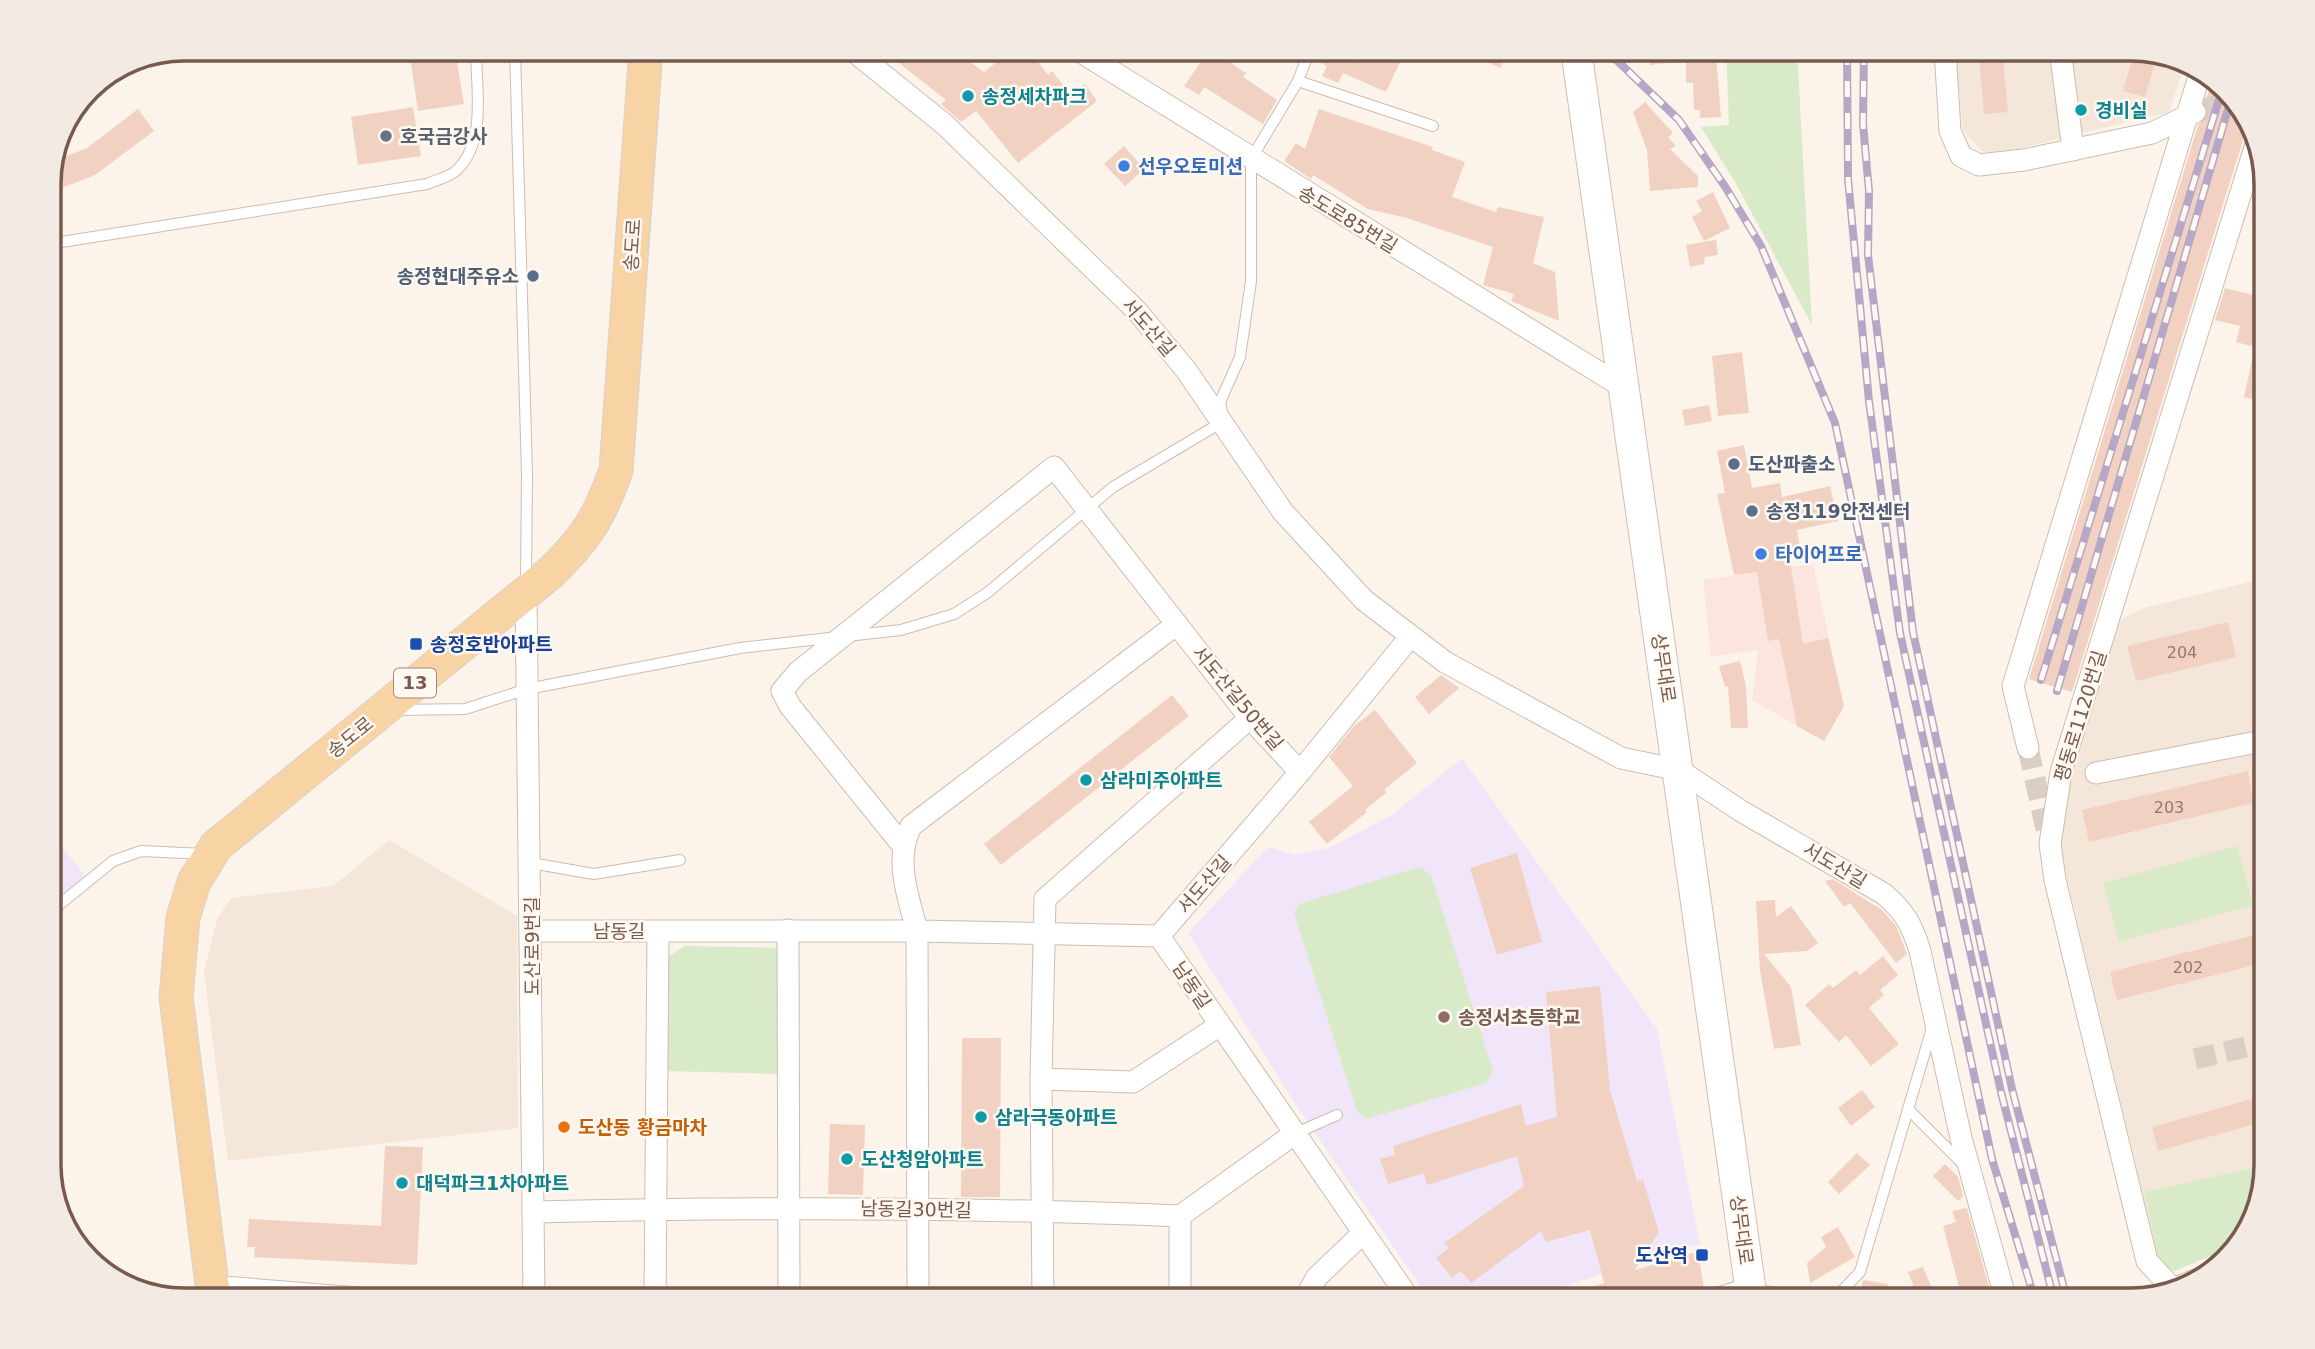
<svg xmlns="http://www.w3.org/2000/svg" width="2315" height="1349" font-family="'DejaVu Sans','Noto Sans KR',sans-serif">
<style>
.residential{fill:#f4e6d8}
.commercial{fill:#fce5de}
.education{fill:#f1e6f9}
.green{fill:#d8eac8}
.building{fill:#f1d2c2}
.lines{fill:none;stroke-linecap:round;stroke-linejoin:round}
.street-tunnel{stroke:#dbcec3;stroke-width:21;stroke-dasharray:21 10;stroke-linecap:butt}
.lane-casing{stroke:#cebcaf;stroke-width:12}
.street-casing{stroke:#cebcaf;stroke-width:23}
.secondary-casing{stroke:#d4bdaf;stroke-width:32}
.primary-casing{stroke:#d9d1cd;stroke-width:35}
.lane{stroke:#fff;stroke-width:10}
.street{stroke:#fff;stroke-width:21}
.secondary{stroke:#fff;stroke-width:30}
.primary{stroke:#f8d4a5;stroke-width:33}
.rail-casing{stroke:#b6a7c7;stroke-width:8}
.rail{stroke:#fef8f0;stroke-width:5;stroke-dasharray:16;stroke-linecap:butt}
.culture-dot{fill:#0f9aa8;stroke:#fef8f0;stroke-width:2.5}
.worship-dot{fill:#6b7280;stroke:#fef8f0;stroke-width:2.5}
.shop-dot{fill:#3f7fe0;stroke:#fef8f0;stroke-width:2.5}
.service-dot{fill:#5c6f8a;stroke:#fef8f0;stroke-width:2.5}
.transit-dot{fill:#1a4fb4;stroke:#fef8f0;stroke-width:2.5}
.education-dot{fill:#8d6e63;stroke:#fef8f0;stroke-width:2.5}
.food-dot{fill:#e8710a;stroke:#fef8f0;stroke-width:2.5}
.labels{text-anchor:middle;stroke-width:5;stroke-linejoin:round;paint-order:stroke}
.number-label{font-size:16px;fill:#96786a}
.shield{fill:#fef8f0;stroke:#a0897e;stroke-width:2}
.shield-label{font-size:18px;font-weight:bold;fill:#775a4d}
.culture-label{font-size:19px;font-weight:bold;fill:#0d838f;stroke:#fef8f0;text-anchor:start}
.worship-label{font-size:19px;font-weight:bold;fill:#5b616d;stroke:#fef8f0;text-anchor:start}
.shop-label{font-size:19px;font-weight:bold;fill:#366cbe;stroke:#fef8f0;text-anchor:start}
.street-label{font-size:19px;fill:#775a4d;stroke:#fef8f0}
.service-label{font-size:19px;font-weight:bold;fill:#4e5e75;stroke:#fef8f0;text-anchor:start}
.transit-label{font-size:19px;font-weight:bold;fill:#164399;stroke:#fef8f0;text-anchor:start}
.education-label{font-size:19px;font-weight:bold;fill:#785e54;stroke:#fef8f0;text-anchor:start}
.food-label{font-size:19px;font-weight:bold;fill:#c56008;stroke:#fef8f0;text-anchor:start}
.rim{fill:none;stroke:#775a4d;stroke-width:3.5}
</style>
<rect width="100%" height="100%" fill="#fcf4ea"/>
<g class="residential">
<polygon points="1955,49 2131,49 2185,63 2169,112 1993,155 1981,150 1963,130"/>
<polygon points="2266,578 2266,1166 2248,1232 2235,1246 2174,1271 2159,1262 2056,832 2119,621 2140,609"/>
<polygon points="389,840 517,916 518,1128 228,1161 204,972 217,919 231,898 333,886"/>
</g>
<polygon class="commercial" points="1813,564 1844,706 1824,741 1752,700 1758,650 1711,657 1703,580"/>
<g class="education">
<polygon points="1462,758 1657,1029 1700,1244 1519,1300 1430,1300 1301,1113 1188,933 1268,847 1295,855 1328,848 1392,815"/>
<polygon points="49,830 85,876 49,905"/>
</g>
<g class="green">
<polygon points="1726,49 1797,49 1812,325 1735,182 1701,127 1729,125"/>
<polygon points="2237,846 2253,905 2119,942 2103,883"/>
<polygon points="1420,867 1431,875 1493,1071 1486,1083 1367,1119 1357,1111 1294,913 1299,904"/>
<polygon points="685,946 783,948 780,1074 663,1071 666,958"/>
<polygon points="2266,1165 2248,1232 2235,1246 2174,1271 2159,1262 2145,1192"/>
</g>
<g class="building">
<polygon points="409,49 455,49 464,104 418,111"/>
<polygon points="881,49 952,49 984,72 1013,49 1028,49 1048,75 1052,71 1071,95 1085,84 1097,101 1018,163 976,111 961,122 941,104 946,100"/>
<polygon points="1210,49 1246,73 1243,77 1277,100 1263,124 1204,87 1199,95 1184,86"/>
<polygon points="1321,49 1357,63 1364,49 1406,49 1386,92 1343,73 1338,83 1322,76 1327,66 1316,61"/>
<polygon points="1456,49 1508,49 1501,68"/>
<polygon points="1648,49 1702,49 1703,57 1716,56 1721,117 1700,118 1700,110 1694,110 1693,83 1686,83 1686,61 1650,65"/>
<polygon points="1978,49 2002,49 2008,112 1984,114"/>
<polygon points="2135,50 2157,56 2145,97 2123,91"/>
<polygon points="2212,80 2248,116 2252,131 2243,140 2072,692 2029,679 2198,125 2208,114 2205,103"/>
<polygon points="1645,102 1673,133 1668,137 1676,146 1670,149 1698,176 1698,187 1650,191 1647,150 1633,112"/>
<polygon points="413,107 421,156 358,165 351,117"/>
<polygon points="138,109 154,131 95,175 49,193 49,175 56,160 87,148"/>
<polygon points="1319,109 1433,147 1432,150 1465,162 1452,197 1496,212 1498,207 1544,217 1533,263 1555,272 1559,321 1511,301 1514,294 1483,285 1493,247 1407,218 1368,209 1313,175 1311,179 1284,161 1296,143 1305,149"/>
<polygon points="1124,146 1144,169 1125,186 1104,164"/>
<polygon points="2259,177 2266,178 2266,202 2252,201"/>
<polygon points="1713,192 1730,228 1704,241 1692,217 1702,211 1696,201"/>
<polygon points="1716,240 1718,255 1705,257 1704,264 1690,267 1686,245"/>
<polygon points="2225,288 2266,298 2266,402 2244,397 2255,347 2236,342 2240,326 2215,320"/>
<polygon points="1742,352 1749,413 1718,416 1712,356"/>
<polygon points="1709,405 1712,421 1685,426 1682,410"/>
<polygon points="1744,445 1752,488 1780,483 1782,497 1830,486 1838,521 1797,530 1801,552 1789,554 1803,644 1828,638 1844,706 1824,741 1797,726 1779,639 1768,641 1757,572 1734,575 1717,494 1725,493 1717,451"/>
<polygon points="2228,622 2236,657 2136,681 2127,646"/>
<polygon points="1740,661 1746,686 1748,728 1731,728 1728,686 1725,687 1719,666"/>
<polygon points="1441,675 1459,688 1429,714 1415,697"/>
<polygon points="1172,695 1189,716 1001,865 984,844"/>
<polygon points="1375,710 1417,763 1384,790 1387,792 1365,810 1367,812 1327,844 1309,822 1353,786 1329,757 1354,726"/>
<polygon points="2248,771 2253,803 2089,842 2082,810"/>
<polygon points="1517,853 1542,942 1497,955 1470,868"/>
<polygon points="1833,879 1882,910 1896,926 1907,954 1896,963 1850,903 1844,907 1825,881"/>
<polygon points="1775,900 1776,917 1791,906 1818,943 1807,951 1764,954 1791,987 1801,1045 1774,1049 1760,971 1756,901"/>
<polygon points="2266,932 2266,962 2117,1000 2110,972"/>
<polygon points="1883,956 1898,975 1880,990 1884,995 1869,1008 1899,1044 1871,1066 1846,1035 1839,1042 1805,1005 1829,984 1833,988 1856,970 1860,975"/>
<polygon points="1600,986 1610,1090 1637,1181 1643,1180 1659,1232 1635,1270 1698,1251 1704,1289 1660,1300 1564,1300 1563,1296 1604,1283 1590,1230 1546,1242 1541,1231 1471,1283 1461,1271 1452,1278 1436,1258 1449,1248 1444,1243 1524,1186 1517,1156 1427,1185 1424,1173 1388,1184 1380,1159 1395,1155 1393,1146 1521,1104 1526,1126 1557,1117 1546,992"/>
<polygon points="962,1038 1001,1038 1000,1197 961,1197"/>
<polygon points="1862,1090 1875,1107 1851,1126 1838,1108"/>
<polygon points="2266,1095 2266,1121 2158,1151 2152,1127"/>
<polygon points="830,1124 865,1125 863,1195 828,1194"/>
<polygon points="385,1146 423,1147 417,1265 254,1257 255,1247 247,1247 249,1219 381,1226"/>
<polygon points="1857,1153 1870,1165 1839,1194 1828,1182"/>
<polygon points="1945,1164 1958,1177 1963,1196 1958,1201 1933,1176"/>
<polygon points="1967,1208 1989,1287 1961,1295 1943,1226 1956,1222 1952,1211"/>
<polygon points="1838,1227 1855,1257 1810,1283 1807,1263 1826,1247 1821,1237"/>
<polygon points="1923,1267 1937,1300 1919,1300 1908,1272"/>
<polygon points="1863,1280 1888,1284 1885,1300 1858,1300"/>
</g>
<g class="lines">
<g class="street-tunnel">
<polyline points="2197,112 2231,100"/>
<polyline points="2028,748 2046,829"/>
<polyline points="2195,1059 2266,1042"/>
</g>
<defs>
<g id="lane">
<polyline points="515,49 527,474 526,585"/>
<polyline points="1298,81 1433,126"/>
<path d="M49,244L427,184C436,180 450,177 457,170C487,141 476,87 476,49"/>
<polyline points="395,710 465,709 527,689 740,648 901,630 954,614 987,593 1113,487 1224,421 1220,402 1240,357 1251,281 1251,159 1298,81 1310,49"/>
<polyline points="531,863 594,874 680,860"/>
<polyline points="49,913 113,861 141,851 205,854"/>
<polyline points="1909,1110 1963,1164"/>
<polyline points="1294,1134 1337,1115"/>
<polyline points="1753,1289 1799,1297 1836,1297 1860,1272 1932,1028"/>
</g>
<g id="street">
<path d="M851,49L944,124L1137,311L1186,370L1283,512L1364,600L1445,662L1621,758L1679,770L1741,811L1884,894C1905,912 1912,925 1920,951L1961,1138L2006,1300"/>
<polyline points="1076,49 1621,386"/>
<polyline points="1945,49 1950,131 1961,156 1979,165 2024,160 2152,133 2195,112"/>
<polyline points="2060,49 2073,150"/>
<polyline points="526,592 534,1300"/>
<polyline points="2028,748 2013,686 2201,70"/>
<polyline points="2096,773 2262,741 2266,748"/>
<polyline points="2266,785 2266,831"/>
<polyline points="903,846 790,706 782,691 798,672 1054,467 1250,718 1300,772"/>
<polyline points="788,930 789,1300"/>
<polyline points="532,931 917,931 1159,936 1410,1300"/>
<polyline points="1159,936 1300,772 1410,637"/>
<polyline points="1041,1079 1133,1082 1220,1025"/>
<path d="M533,1212C749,1207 964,1207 1180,1216V1300"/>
<polyline points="1180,1216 1294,1134"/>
<polyline points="212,1286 382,1300"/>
<polyline points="2178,1287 2203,1277"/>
<polyline points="2173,1289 2147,1261 2055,880 2050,844 2061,772 2256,144"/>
<polyline points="655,1300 658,932"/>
<path d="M918,1300L917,931C908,895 894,861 911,826L1177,624"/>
<polyline points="1043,1300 1041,1079 1045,899 1250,718"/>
<polyline points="1304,1300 1317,1277 1362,1234"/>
<polyline points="1713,1300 1750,1288"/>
</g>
<polyline id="secondary" points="1576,49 1752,1300"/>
<path id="primary" d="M214,1300L176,997L183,918L194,882L216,846L549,574C585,540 600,517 616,470L646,49"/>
</defs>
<use href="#lane" class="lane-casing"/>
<use href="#street" class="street-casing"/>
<use href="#secondary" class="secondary-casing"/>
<use href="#primary" class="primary-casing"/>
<use href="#lane" class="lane"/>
<use href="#street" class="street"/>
<use href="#secondary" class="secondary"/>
<use href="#primary" class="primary"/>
<defs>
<g id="rail">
<polyline points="1605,49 1679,120 1726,188 1761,246 1835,423 1992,1159 2035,1300"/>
<polyline points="1847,49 1848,179 1869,401 1900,633 2001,1092 2054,1300"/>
<polyline points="1864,49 1863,124 1869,191 1868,255 1913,632 2012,1089 2067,1300"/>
<polyline points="2041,680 2222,90"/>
<polyline points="2057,691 2231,99"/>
</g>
</defs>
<use href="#rail" class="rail-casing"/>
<use href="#rail" class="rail"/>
</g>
<g class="culture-dot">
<circle cx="968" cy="96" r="7"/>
<circle cx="2081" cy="110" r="7"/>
<circle cx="1086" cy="780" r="7"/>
<circle cx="981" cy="1117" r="7"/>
<circle cx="847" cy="1159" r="7"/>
<circle cx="402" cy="1183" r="7"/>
</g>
<circle class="worship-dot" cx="386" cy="136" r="7"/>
<g class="shop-dot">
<circle cx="1124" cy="166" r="7"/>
<circle cx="1761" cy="554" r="7"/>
</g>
<g class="service-dot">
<circle cx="533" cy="276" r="7"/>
<circle cx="1734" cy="464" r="7"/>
<circle cx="1752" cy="511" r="7"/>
</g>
<g class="transit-dot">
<rect x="409" y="637" width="14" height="14" rx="3.5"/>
<rect x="1695" y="1248" width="14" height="14" rx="3.5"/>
</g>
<circle class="education-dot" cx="1444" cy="1017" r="7"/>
<circle class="food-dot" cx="564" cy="1127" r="7"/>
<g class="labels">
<g class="number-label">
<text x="2182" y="658">204</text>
<text x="2169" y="813">203</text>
<text x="2188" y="973">202</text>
</g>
<rect class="shield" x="394" y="668.5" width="42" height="29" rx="5"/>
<g class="shield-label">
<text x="415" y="689">13</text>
</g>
<g class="culture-label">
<text x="982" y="103">송정세차파크</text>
<text x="2095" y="117">경비실</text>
<text x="1100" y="787">삼라미주아파트</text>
<text x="995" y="1124">삼라극동아파트</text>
<text x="861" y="1166">도산청암아파트</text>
<text x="416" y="1190">대덕파크1차아파트</text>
</g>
<g class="worship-label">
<text x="400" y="143">호국금강사</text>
</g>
<g class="shop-label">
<text x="1138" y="173">선우오토미션</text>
<text x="1775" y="561">타이어프로</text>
</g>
<g class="street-label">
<text transform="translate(1348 219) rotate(31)" y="7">송도로85번길</text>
<text transform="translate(632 245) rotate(-86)" y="7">송도로</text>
<text transform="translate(1149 327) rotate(49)" y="7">서도산길</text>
<text transform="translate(1664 668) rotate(81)" y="7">상무대로</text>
<text transform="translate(1238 698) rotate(50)" y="7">서도산길50번길</text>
<text transform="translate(2080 716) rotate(-73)" y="7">평동로1120번길</text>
<text transform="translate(350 737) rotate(-39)" y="7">송도로</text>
<text transform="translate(1835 865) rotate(31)" y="7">서도산길</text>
<text transform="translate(1204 884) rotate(-49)" y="7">서도산길</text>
<text x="619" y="938">남동길</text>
<text transform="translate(532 946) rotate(-90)" y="7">도산로9번길</text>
<text transform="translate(1192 985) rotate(56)" y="7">남동길</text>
<text transform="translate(916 1209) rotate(1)" y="7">남동길30번길</text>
<text transform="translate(1742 1230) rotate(82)" y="7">상무대로</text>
</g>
<g class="service-label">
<text x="519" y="283" text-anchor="end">송정현대주유소</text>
<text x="1748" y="471">도산파출소</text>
<text x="1766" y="518">송정119안전센터</text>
</g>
<g class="transit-label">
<text x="430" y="651">송정호반아파트</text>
<text x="1688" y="1262" text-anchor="end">도산역</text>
</g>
<g class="education-label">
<text x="1458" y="1024">송정서초등학교</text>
</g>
<g class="food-label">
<text x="578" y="1134">도산동 황금마차</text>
</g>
</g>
<path d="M0 0H2315V1349H0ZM184 61H2131A123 123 0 0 1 2254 184V1165A123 123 0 0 1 2131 1288H184A123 123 0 0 1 61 1165V184A123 123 0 0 1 184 61Z" fill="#f3ebe3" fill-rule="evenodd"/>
<path class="rim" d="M184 61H2131A123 123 0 0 1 2254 184V1165A123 123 0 0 1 2131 1288H184A123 123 0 0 1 61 1165V184A123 123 0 0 1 184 61Z"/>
</svg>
